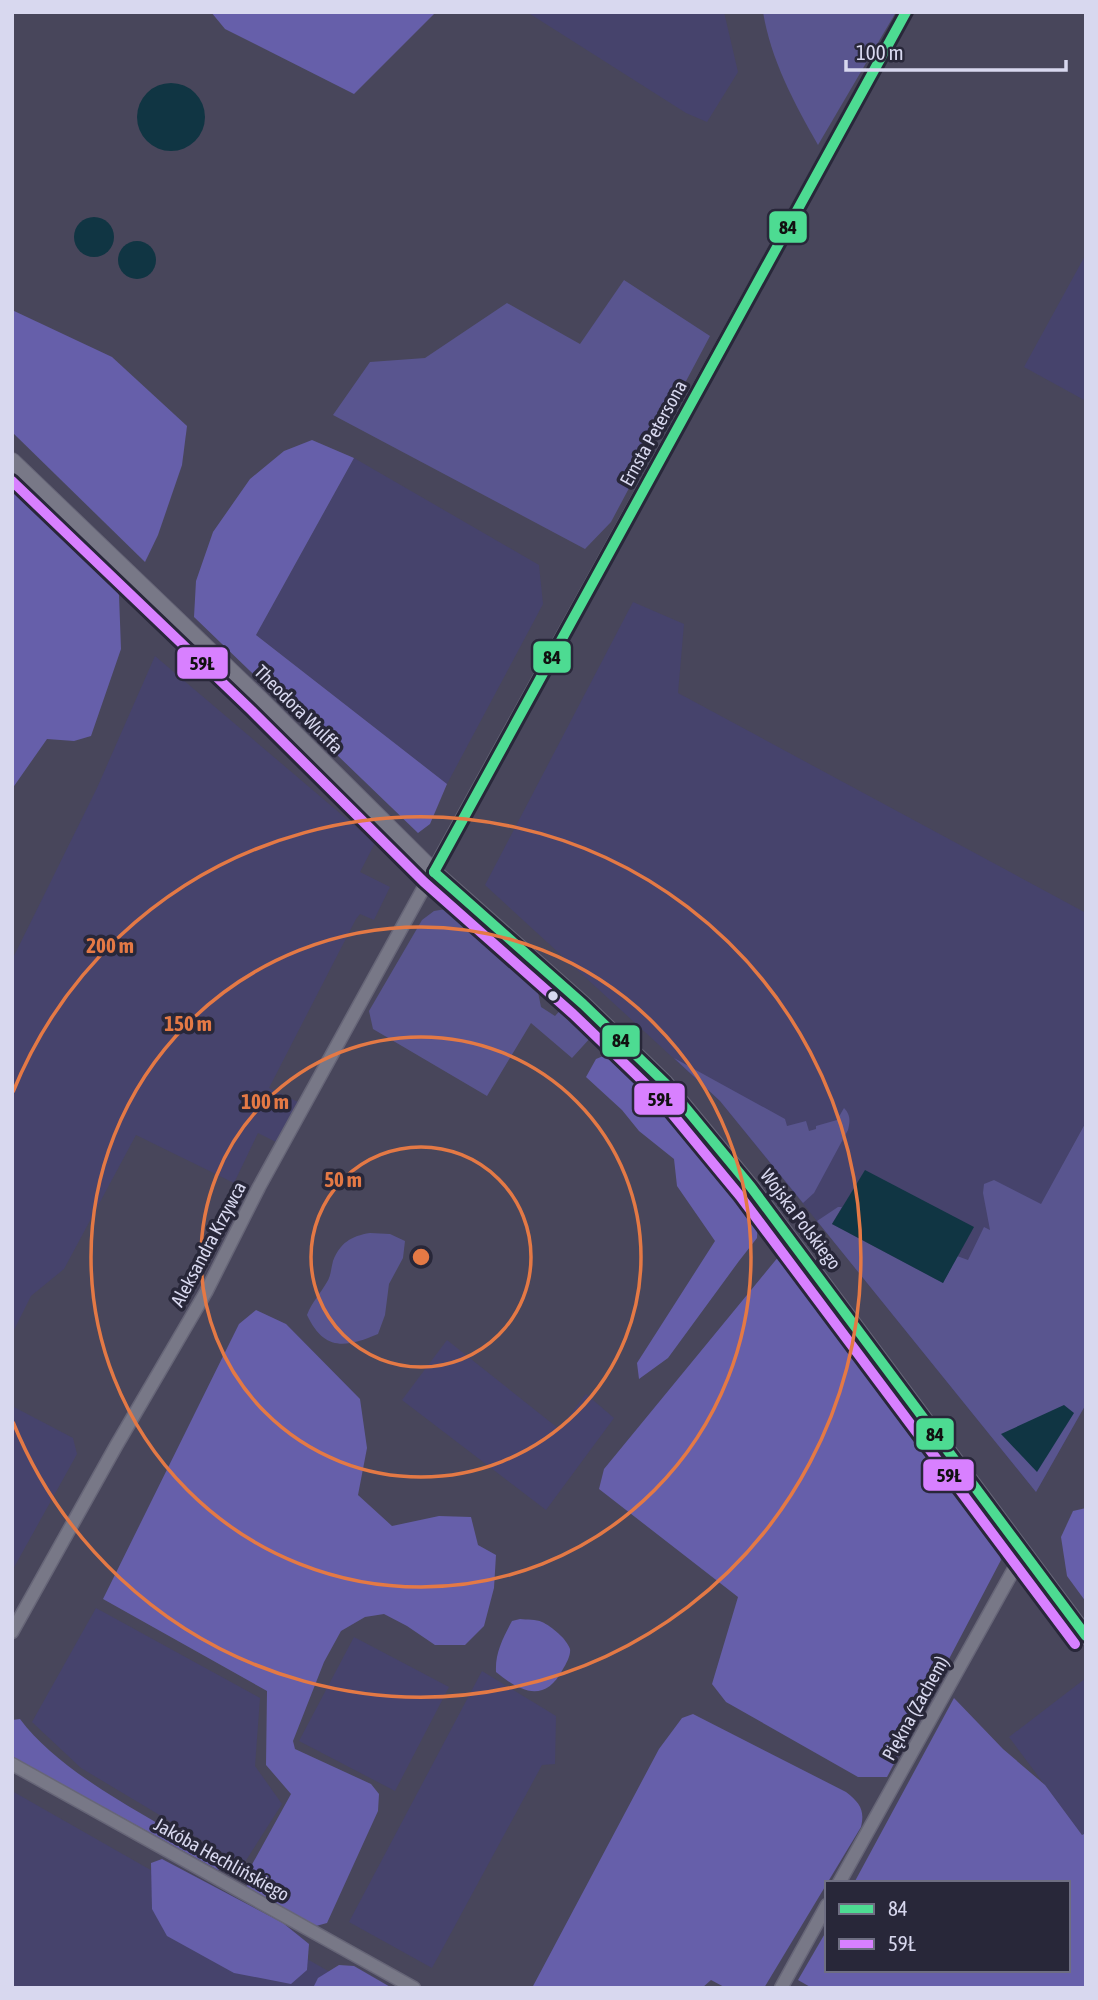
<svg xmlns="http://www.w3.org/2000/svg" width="1098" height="2000" font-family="'Asap Condensed',sans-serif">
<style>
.built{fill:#46436c}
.green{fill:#59558f}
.forest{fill:#665faa}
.water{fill:#103543}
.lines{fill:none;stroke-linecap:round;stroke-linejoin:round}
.minor-casing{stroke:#676678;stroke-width:15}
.tertiary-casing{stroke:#676678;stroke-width:18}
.minor{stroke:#787887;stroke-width:12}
.tertiary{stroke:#787887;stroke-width:16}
.bus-1-casing{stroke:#282739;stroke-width:16}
.bus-2-casing{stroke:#282739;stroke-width:16}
.bus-1{stroke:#4ddb92;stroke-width:10}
.bus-2{stroke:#d880ff;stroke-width:10}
.ring{fill:none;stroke:#e47945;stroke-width:3.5}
.bus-dot{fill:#d8d8ef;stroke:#282739;stroke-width:2.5}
.labels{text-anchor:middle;stroke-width:7;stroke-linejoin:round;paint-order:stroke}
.street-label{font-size:19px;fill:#d8d8ef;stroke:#282739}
.centre{fill:#e47945;stroke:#282739;stroke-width:3.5}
.ring-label{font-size:21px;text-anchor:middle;font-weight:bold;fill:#e47945;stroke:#282739;stroke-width:7;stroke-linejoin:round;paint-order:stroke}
.line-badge{stroke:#282739;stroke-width:2.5}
.pale-badge-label{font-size:19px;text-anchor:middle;font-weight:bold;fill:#111}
</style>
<rect width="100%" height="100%" fill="#48465b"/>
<g class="built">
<polygon points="527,12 724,12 738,72 707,122 686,113"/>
<polygon points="1086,254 1086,401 1024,367"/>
<polygon points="354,458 539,565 543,604 447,784 256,635"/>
<polygon points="633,602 684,624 678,693 1086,913 1086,1122 1035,1216 1086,1404 1036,1492 720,1101 485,885"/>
<polygon points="155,656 375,843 360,872 390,887 374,920 360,914 356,919 269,1088 298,1102 276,1142 258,1133 234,1183 136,1135 64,1269 31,1296 12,1334 12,960 97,788"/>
<polygon points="447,1340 559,1429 586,1394 614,1418 546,1510 402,1400"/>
<polygon points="12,1406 73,1438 77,1454 12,1571"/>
<polygon points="96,1608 260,1698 255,1766 282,1804 243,1865 81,1768 32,1722"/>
<polygon points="354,1637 449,1687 395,1791 299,1741"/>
<polygon points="482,1671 556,1716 555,1764 542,1765 432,1968 349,1922"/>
<polygon points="1086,1678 1086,1833 1082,1835 1009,1737"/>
<polygon points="12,1791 358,1988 12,1988"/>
</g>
<g class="green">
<path d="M763,12H896L818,145C794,103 771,60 763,12Z"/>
<polygon points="624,280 710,336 611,522 585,549 333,415 370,362 425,358 507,303 580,344"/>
<polygon points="446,909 467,918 536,982 541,1007 555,1016 564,1006 588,1025 592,1036 572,1058 531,1023 487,1096 373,1029 369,1011 422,920 434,911"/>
<path d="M674,1058L785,1119L787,1126L806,1121L809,1131L816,1129V1126L837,1120L844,1108C851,1115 850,1122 848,1130L814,1193L803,1203L720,1101Z"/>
<polygon points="1086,1122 1086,1404 1036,1492 817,1221 838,1207 842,1207 832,1224 943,1283 957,1256 968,1260 984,1227 990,1230 983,1193 984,1184 994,1180 1041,1204"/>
<path d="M370,1233L390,1234L405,1241L403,1258L389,1284L385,1315L378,1334C345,1348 324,1351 307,1315C312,1302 320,1294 327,1282C331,1276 331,1268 333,1261C340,1243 351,1236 370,1233Z"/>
</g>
<g class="forest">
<polygon points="211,12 436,12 354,94 225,29"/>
<polygon points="12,310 112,357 187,426 182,465 158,535 145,562 12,432"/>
<polygon points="312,440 354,458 256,635 447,784 430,824 418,833 194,617 196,581 213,532 250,479 284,451"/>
<polygon points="12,480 109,576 119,595 121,649 91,736 74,741 47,739 12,789"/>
<polygon points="613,1052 660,1097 734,1179 758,1219 757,1238 739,1261 668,1358 639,1379 637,1363 715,1241 677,1186 674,1159 639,1131 622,1110 586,1077 596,1059"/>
<polygon points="779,1256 800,1270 996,1540 1001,1560 887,1777 858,1777 726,1702 712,1684 738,1597 599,1489 604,1469"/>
<polygon points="256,1310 286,1324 360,1399 367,1448 358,1495 392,1526 439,1516 471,1517 478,1545 496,1555 494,1588 484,1626 465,1645 435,1645 407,1626 384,1614 365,1617 341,1631 324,1662 293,1741 295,1749 371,1784 379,1794 378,1811 327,1923 316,1926 249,1891 244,1879 291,1794 266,1765 267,1691 103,1599 239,1324"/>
<polygon points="1086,1508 1086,1602 1067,1576 1061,1537 1073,1511"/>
<path d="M520,1619C527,1620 536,1619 542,1622C551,1626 567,1639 570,1649C571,1655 566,1664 563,1669C545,1704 520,1692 496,1672C495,1653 503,1638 512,1621Z"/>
<polygon points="954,1698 1003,1749 1045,1785 1082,1835 1086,1833 1086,1988 812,1988 798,1980 827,1930 827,1970 1068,1970 1068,1883 854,1883"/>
<path d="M693,1714L846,1792C860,1803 865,1810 861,1827L764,1988H726L711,1980L702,1988H532L659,1749L682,1718Z"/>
<path d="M20,1719C63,1777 159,1822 222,1860L226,1864L218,1870L12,1757V1720Z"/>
<polygon points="162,1859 283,1923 309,1944 307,1970 291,1984 234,1973 167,1936 152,1909 151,1863"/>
<polygon points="339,1965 354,1966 392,1988 313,1988 318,1978"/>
</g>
<g class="water">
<circle cx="171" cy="117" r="34"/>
<circle cx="94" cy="237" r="20"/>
<circle cx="137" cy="260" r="19"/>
<polygon points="865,1170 974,1227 943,1283 832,1224"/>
<polygon points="1064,1405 1074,1413 1037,1472 1001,1434"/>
</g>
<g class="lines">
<defs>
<g id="minor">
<polyline points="12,1632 116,1446 206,1292 259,1187 906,12"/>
<polyline points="12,1764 414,1988"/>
<polyline points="839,1883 1023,1553"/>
<polyline points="781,1988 827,1905"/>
</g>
<polyline id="tertiary" points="12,461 260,699 434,872 583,1004 665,1083 751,1187 1086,1636"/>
</defs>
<use href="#minor" class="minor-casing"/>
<use href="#tertiary" class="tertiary-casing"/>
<use href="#minor" class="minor"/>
<use href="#tertiary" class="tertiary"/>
<defs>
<g id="bus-1">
<polyline points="434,872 583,1004 665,1083 751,1187 1086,1636"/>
<polyline points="434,872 906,12"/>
</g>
<polyline id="bus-2" points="12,481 250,709 424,882 573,1014 655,1093 740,1196 1075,1644"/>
</defs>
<use href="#bus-1" class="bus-1-casing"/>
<use href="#bus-2" class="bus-2-casing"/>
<use href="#bus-1" class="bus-1"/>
<use href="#bus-2" class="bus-2"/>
</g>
<g class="ring">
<circle cx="421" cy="1257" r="110"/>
<circle cx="421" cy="1257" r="220"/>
<circle cx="421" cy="1257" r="330"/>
<path d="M13 1092A440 440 0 1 1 13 1422"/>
</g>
<circle class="bus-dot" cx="553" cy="996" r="6"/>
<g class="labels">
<g class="street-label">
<text transform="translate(653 433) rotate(-61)" y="7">Ernsta Petersona</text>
<text transform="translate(299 709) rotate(45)" y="7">Theodora Wulffa</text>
<text transform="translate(801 1219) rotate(53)" y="7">Wojska Polskiego</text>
<text transform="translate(208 1244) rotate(-62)" y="7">Aleksandra Krzywca</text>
<text transform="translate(915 1708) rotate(-61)" y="7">Piękna (Zachem)</text>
<text transform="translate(222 1859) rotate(29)" y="7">Jakóba Hechlińskiego</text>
</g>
</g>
<circle cx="421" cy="1257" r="10" class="centre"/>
<g class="ring-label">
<text x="110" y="953">200 m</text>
<text x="188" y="1031">150 m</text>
<text x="265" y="1109">100 m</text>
<text x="343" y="1187">50 m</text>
</g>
<g class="line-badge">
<rect x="768" y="210" width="40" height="34" rx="7" fill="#4ddb92"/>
<rect x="532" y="640" width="40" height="34" rx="7" fill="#4ddb92"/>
<rect x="176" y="646" width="53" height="34" rx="7" fill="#d880ff"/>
<rect x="601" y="1024" width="40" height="34" rx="7" fill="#4ddb92"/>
<rect x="633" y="1082" width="53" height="34" rx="7" fill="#d880ff"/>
<rect x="915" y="1417" width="40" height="34" rx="7" fill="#4ddb92"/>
<rect x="922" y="1458" width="53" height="34" rx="7" fill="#d880ff"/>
</g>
<g class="pale-badge-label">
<text x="788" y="234">84</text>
<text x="552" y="664">84</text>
<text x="202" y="670">59Ł</text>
<text x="621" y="1047">84</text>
<text x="660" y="1106">59Ł</text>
<text x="935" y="1441">84</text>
<text x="949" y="1482">59Ł</text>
</g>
<rect width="1098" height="2000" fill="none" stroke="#d8d8ef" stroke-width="28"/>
<rect x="825" y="1881" width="245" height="91" fill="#282739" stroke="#6e6e82" stroke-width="2"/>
<rect x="839" y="1904" width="35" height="10" fill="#4ddb92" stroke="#6e6e82" stroke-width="2"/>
<text x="888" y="1916" font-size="21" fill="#d8d8ef">84</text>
<rect x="839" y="1939" width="35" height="10" fill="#d880ff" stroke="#6e6e82" stroke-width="2"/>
<text x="888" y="1951" font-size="21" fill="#d8d8ef">59Ł</text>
<path d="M846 60v10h220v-10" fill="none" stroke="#d8d8ef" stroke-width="3.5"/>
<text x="856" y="60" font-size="21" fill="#d8d8ef" stroke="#282739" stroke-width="5" paint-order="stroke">100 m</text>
</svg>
